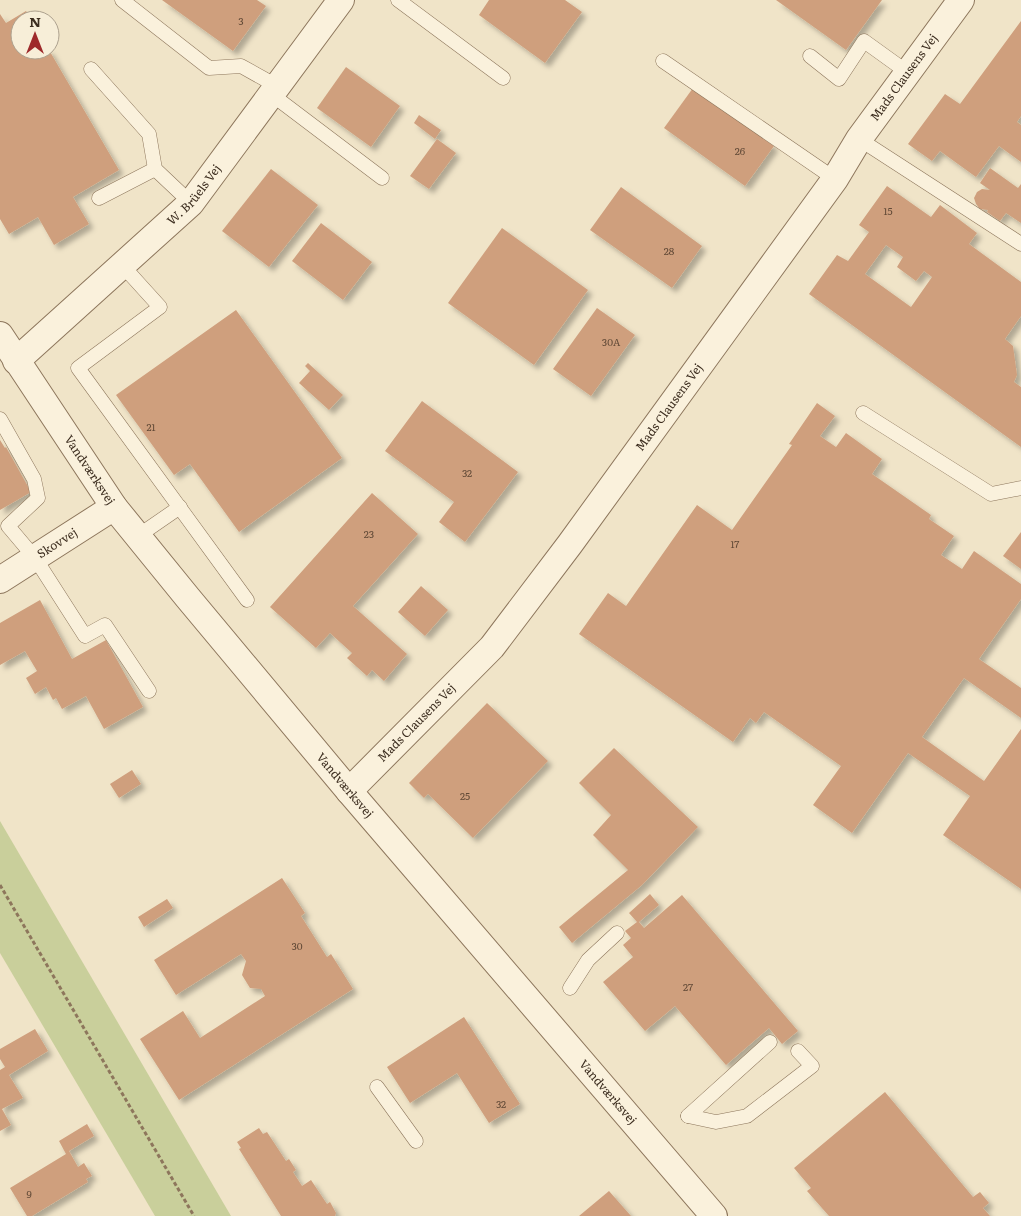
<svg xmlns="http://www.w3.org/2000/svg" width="1021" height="1216" font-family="Literata,serif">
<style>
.green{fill:#c9cf9b}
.building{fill:#cf9f7d;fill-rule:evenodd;filter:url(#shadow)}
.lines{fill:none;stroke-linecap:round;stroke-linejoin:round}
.service-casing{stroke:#8d765c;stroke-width:15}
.minor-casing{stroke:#8d765c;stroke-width:28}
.path{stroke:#8d765c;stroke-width:3;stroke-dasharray:4 2.5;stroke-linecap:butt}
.service{stroke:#faf1dc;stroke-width:14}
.minor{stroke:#faf1dc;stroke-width:26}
.labels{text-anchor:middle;stroke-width:4.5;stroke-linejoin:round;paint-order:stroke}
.number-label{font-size:10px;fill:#624a37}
.street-label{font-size:12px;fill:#3d2e20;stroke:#f7eed8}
</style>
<defs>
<filter id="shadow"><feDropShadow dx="4.5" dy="4.5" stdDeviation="2.5" flood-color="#0004"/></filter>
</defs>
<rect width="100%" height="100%" fill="#f0e4c8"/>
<polygon class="green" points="0,821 231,1216 155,1216 0,953"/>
<g class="building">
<polygon points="162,0 257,0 266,6 233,51"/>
<polygon points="489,0 565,0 582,12 545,63 479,15"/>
<polygon points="776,0 882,0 846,50"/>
<polygon points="26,11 32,20 20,20 20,50 49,50 119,170 73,197 89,224 54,245 38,217 9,234 0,219 0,14 6,23"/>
<polygon points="1021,21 1021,116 1017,122 1021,125 1021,162 999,146 976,177 940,151 932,161 908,144 945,94 960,104"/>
<polygon points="346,67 400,106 371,147 317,108"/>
<polygon points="693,88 774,146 745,186 664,128"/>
<polygon points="419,115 441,130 435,139 414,123"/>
<polygon points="437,139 456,153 429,189 410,176"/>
<polygon points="990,168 1018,188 1021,184 1021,223 1006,213 1000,221 987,212 988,210 980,209 976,204 974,198 977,192 982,189 990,190 980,183"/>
<polygon points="271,169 318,205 269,267 222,231"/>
<path d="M887,186L931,217L940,205L977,233L969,244L1021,282V316L1005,339L1013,346L1017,375L1014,382L1021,387V447L809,294L837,255L848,261L869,232L859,225ZM886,245L903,257L897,267L916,281L924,271L932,277L911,307L865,274Z"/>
<polygon points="621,187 702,246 672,288 590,230"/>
<polygon points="321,223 372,262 343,300 292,261"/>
<polygon points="502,228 588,290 534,365 448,303"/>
<polygon points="597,308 635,335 591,396 553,369"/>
<polygon points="236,310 342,458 239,532 190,464 174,475 116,395"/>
<polygon points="308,363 343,395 329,410 299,383 310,371 305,366"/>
<polygon points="422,401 518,472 465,542 439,522 454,502 385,451"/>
<polygon points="817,403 835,416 820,436 836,447 846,433 882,459 872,474 931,515 929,519 954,536 941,555 962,569 974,551 1021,584 1021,599 979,659 1021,688 1021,718 964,678 922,737 984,781 1021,729 1021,889 943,835 970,796 908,753 852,833 813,805 841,766 764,712 756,723 750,718 733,742 579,634 608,593 626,606 697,505 732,530 792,445 789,444"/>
<polygon points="0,440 5,448 6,447 31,492 0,510"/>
<polygon points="372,493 418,534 353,606 407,654 384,681 372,670 367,676 347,658 352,653 330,633 316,648 270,607"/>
<polygon points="1021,532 1021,569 1003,556"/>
<polygon points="421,586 448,610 425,636 398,612"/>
<polygon points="40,600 72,659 106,640 143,707 104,729 86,696 62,709 56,698 53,700 46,687 35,694 26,678 37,671 25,651 0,665 0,623"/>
<polygon points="487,703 548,761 473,838 428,794 424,798 409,783"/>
<polygon points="614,748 698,827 642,885 572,943 559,927 628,870 593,835 611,815 579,783"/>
<polygon points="132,770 141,784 119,798 110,784"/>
<polygon points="282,878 305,913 301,916 327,957 331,954 353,989 179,1100 140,1039 183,1011 200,1038 265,996 261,989 250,988 242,975 246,961 241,954 176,995 154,960"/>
<polygon points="650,894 659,905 639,922 644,928 682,895 798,1031 782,1044 769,1028 726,1065 675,1006 645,1031 603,982 633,957 623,945 631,938 625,931 637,922 629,913"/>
<polygon points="167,899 173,908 144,927 138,917"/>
<polygon points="464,1017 520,1104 489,1123 457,1073 410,1103 387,1067"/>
<polygon points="35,1029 48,1051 9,1075 23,1098 2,1109 11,1125 0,1131 0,1070 5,1067 0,1059 0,1049"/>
<polygon points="885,1092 973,1197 980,1192 989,1203 983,1208 990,1216 829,1216 807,1191 811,1188 794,1168"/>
<polygon points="87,1124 94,1136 69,1151 78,1167 84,1163 92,1176 86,1179 88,1182 32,1216 27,1216 10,1188 66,1154 59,1141"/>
<polygon points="259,1128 263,1134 267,1132 286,1161 289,1159 296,1170 293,1172 302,1186 311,1180 327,1204 330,1202 336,1213 335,1216 281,1216 239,1149 241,1148 237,1142"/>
<polygon points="609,1191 631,1216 579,1216"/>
</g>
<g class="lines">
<defs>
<g id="service">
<polyline points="122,0 209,68 241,66 277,86"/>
<polyline points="398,0 503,78"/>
<polyline points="810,56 839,79 864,41 907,72"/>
<polyline points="663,61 835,179"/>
<polyline points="91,69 149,134 155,169 191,203"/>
<polyline points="271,94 382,178"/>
<polyline points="859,139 1021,244"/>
<polyline points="99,198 155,169"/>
<polyline points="122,265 160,307 78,368 247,600"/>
<polyline points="863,413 991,494 1021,488"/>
<polyline points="0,419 34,479 38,498 8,526 35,558 85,636 105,625 149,691"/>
<polyline points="138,536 180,507"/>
<polyline points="570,988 588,960 617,933"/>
<polyline points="377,1087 416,1141"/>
<polyline points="688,1116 716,1122 747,1116 812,1066 798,1051"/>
<polyline points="688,1116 770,1042"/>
</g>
<g id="minor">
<path id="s1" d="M0,335L114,507L188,598L349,791L714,1216"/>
<path id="s2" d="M16,361L191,203L341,0"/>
<path id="s3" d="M0,580L114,507"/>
<path id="s4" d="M349,791L492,647L570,544L835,179L859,139L961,0"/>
</g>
</defs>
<use href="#service" class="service-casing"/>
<use href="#minor" class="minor-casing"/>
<polyline class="path" points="0,885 194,1216"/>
<use href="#service" class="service"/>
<use href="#minor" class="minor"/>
</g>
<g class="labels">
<g class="number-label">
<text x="241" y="25">3</text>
<text x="740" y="155">26</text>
<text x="888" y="215">15</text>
<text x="669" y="255">28</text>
<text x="611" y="346">30A</text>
<text x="151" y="431">21</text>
<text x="467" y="477">32</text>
<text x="369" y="538">23</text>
<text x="735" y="548">17</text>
<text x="465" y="800">25</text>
<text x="297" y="950">30</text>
<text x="688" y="991">27</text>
<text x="501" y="1108">32</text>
<text x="29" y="1198">9</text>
</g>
<g class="street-label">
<text dy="4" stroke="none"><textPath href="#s4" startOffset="906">Mads Clausens Vej</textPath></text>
<text dy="4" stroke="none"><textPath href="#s2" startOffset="244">W. Brüels Vej</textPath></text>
<text dy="4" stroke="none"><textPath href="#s4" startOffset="501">Mads Clausens Vej</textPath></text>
<text dy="4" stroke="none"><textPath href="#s1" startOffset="162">Vandværksvej</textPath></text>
<text dy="4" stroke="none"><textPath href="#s3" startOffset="68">Skovvej</textPath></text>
<text dy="4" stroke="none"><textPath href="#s4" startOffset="96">Mads Clausens Vej</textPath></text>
<text dy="4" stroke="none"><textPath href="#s1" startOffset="568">Vandværksvej</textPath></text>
<text dy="4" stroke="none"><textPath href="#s1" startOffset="972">Vandværksvej</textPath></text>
</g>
</g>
<g transform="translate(35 35)"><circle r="24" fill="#f7eed8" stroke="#ada18e"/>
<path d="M0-4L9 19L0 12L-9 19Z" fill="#9e2a2b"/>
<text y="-8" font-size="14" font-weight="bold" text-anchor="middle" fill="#3d2e20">N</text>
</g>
</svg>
